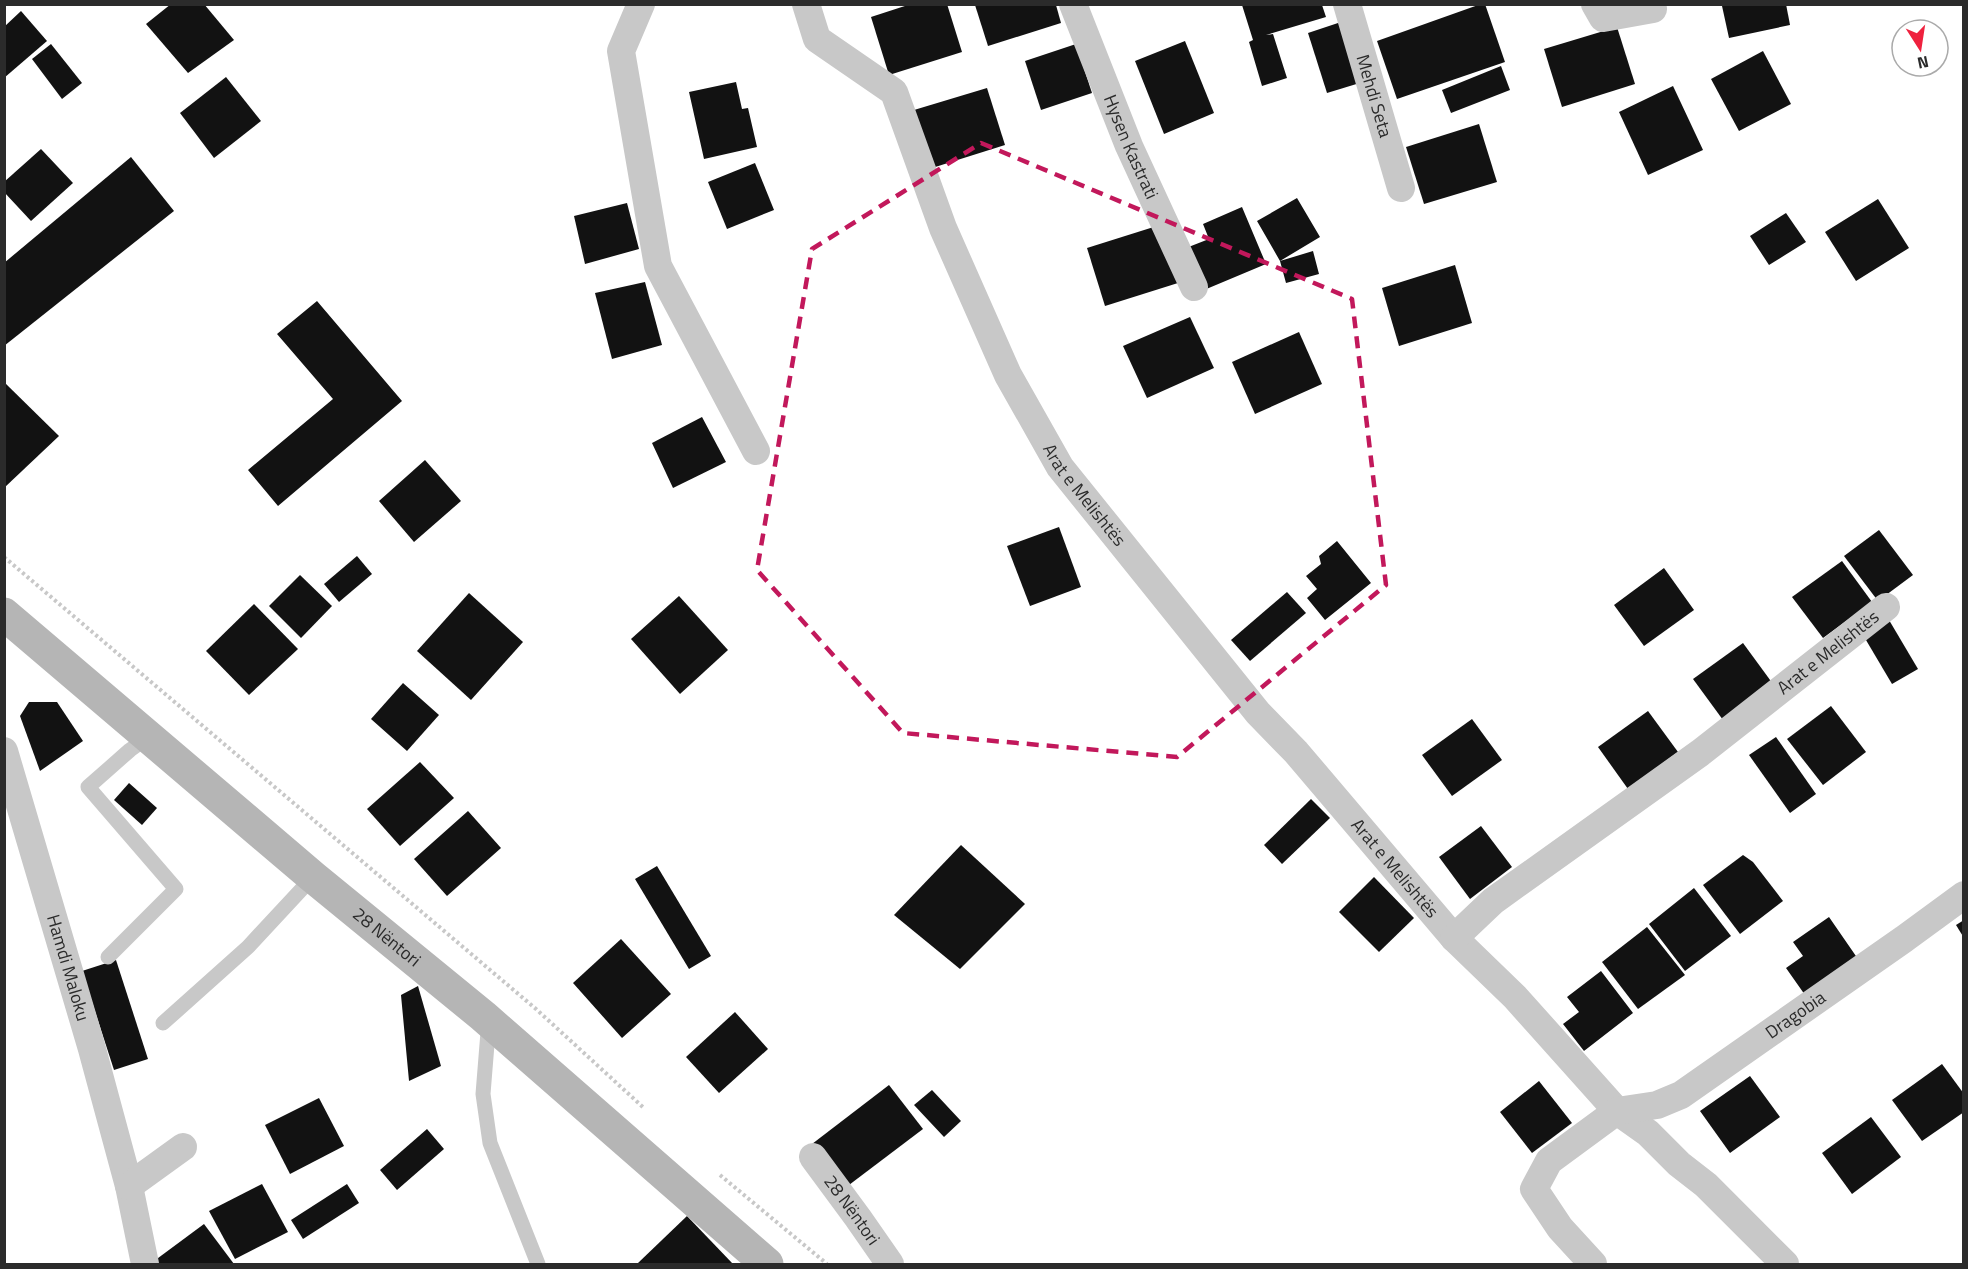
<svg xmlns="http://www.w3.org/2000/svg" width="1968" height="1269" font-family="'Titillium Web',sans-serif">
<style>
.building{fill:#121212}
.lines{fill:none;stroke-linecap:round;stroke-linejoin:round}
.path{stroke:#c8c8c8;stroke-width:4;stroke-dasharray:3 3;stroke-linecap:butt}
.lane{stroke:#c8c8c8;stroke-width:15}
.street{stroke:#c8c8c8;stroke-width:28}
.secondary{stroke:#b5b5b5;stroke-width:33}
.marked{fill:none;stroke:#c2185b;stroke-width:4.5;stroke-dasharray:12 8;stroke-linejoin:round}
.labels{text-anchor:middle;stroke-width:6;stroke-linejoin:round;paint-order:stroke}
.street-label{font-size:18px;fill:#2b2b2b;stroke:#fff}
</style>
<rect width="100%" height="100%" fill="#fff"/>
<g class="building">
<polygon points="171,4 204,4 234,40 188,73 146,24"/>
<polygon points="911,4 947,4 962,52 889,75 871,17"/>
<polygon points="1481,4 1485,4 1505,62 1397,99 1377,41"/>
<polygon points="1732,4 1786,4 1790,25 1729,38 1722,6"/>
<polygon points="975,5 1056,5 1061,23 988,46"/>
<polygon points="1242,5 1322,5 1326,17 1266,35 1273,34 1287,78 1262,86 1249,42 1253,40"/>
<polygon points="21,11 47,41 4,78 4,27"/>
<polygon points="1344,21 1363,82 1327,93 1308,33"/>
<polygon points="1617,27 1635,84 1562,107 1544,49"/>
<polygon points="1185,41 1214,113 1164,134 1135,61"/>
<polygon points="51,44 82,83 62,99 32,59"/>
<polygon points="1076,44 1092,93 1041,110 1025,61"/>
<polygon points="1763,51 1791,104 1739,131 1711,79"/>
<polygon points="1501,66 1510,90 1451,113 1442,90"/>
<polygon points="226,77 261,121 214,158 180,113"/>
<polygon points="736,82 742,109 748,108 757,147 704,159 689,92"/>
<polygon points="1673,86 1703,150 1648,175 1619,112"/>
<polygon points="987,88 1005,145 932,168 914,110"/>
<polygon points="1479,124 1497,182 1424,204 1406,147"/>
<polygon points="41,149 73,183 31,221 4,192 4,182"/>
<polygon points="131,157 174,211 4,346 4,263"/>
<polygon points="755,163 774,210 727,229 708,182"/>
<polygon points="1297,198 1320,237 1280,261 1313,251 1319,274 1286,283 1280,261 1257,221"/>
<polygon points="1878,199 1909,248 1856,281 1825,232"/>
<polygon points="627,203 639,249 585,264 574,216"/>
<polygon points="1242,207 1266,264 1204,290 1186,248 1209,239 1203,224"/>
<polygon points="1786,213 1806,242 1769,265 1750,236"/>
<polygon points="1160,225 1178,283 1105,306 1087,248"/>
<polygon points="1455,265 1472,323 1399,346 1382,288"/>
<polygon points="645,282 662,345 612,359 595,293"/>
<polygon points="317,301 402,401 278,506 248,470 333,399 277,334"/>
<polygon points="1190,317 1214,368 1147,398 1123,346"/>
<polygon points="1299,332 1322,384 1255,414 1232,362"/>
<polygon points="4,382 59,436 4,488"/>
<polygon points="702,417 726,462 673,488 652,443"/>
<polygon points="425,460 461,501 414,542 379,501"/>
<polygon points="1059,527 1081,587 1030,606 1007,546"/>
<polygon points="1879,530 1913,575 1878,601 1844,556"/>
<polygon points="1337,541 1371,583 1325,620 1307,598 1317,589 1306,576 1321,564 1319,556"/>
<polygon points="357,556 372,574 339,602 324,584"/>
<polygon points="1842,561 1872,602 1823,638 1792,597"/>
<polygon points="1664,568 1694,610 1644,646 1614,605"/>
<polygon points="300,575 332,606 301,638 269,606"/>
<polygon points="1287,592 1306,613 1250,661 1231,640"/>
<polygon points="469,593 523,642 471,700 417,651"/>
<polygon points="679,596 728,650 680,694 631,639"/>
<polygon points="254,604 298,649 249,695 206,651"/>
<polygon points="1889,620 1918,669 1892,684 1863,635"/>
<polygon points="1743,643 1773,684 1723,720 1693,679"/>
<polygon points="403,683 439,715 407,751 371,719"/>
<polygon points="29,702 57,702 83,741 40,771 20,716"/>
<polygon points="1831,706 1866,752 1823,785 1787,739"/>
<polygon points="1648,711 1678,752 1628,789 1598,747"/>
<polygon points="1472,719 1502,760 1452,796 1422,755"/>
<polygon points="1776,737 1816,794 1790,813 1749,755"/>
<polygon points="420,762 454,798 400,846 367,809"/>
<polygon points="129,783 157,808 142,825 114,800"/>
<polygon points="1311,799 1330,818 1282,864 1264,845"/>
<polygon points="468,811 501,848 447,896 414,859"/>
<polygon points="1481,826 1512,867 1470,899 1439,857"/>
<polygon points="961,845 1025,904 960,969 894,915"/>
<polygon points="1743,855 1753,862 1783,901 1740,934 1703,885"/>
<polygon points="657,866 711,956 689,969 635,879"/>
<polygon points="1374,877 1414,918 1379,952 1339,912"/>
<polygon points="1694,888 1731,936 1685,971 1649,924"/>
<polygon points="1829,917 1858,959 1805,995 1786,968 1803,956 1793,942"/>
<polygon points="1964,920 1964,938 1956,925"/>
<polygon points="1647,927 1685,975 1638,1009 1602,962"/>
<polygon points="621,939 671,994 622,1038 573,983"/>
<polygon points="116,960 148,1059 114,1070 82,971"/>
<polygon points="1601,971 1633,1013 1584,1051 1563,1024 1579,1012 1567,997"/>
<polygon points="418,986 441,1066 409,1081 401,995"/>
<polygon points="735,1012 768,1049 719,1093 686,1057"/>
<polygon points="1942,1064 1964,1094 1964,1112 1922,1141 1892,1100"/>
<polygon points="1750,1076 1780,1117 1730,1153 1700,1111"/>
<polygon points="1539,1081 1572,1123 1532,1153 1500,1112"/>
<polygon points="889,1085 923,1129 845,1188 812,1144"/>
<polygon points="932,1090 961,1121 944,1137 914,1105"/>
<polygon points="319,1098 344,1146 290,1174 265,1125"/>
<polygon points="1871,1117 1901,1157 1852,1194 1822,1153"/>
<polygon points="427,1129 444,1149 397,1190 380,1170"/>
<polygon points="262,1184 288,1232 235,1259 209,1211"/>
<polygon points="347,1184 359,1203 303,1239 291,1220"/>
<polygon points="687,1216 733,1264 639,1264 638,1263"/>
<polygon points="204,1224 234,1264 150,1264"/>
</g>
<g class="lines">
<g class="path">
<polyline points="4,557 536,1009 645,1109"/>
<polyline points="720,1175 827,1264"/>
</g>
<g class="lane">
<polyline points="108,957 176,889 88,787 130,750 148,737"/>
<polyline points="485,1022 488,1032 483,1094 490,1143 538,1264"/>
<polyline points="163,1023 248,947 313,877"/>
</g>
<g class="street">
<polyline points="641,4 621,51 658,266 756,451"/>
<path id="s1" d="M806,4L817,39L894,92L943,228L1008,375L1060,467L1258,713L1296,752L1454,938L1515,997L1617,1111L1648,1133L1679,1164L1706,1185L1785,1264"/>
<path id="s2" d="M1073,4L1129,146L1194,287"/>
<path id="s3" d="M1347,4L1401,188"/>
<polyline points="1595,4 1603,18 1653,9"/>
<path id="s4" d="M4,751L92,1049L129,1186L145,1264"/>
<path id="s5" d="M1454,938L1493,901L1700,753L1886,607"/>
<path id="s6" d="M813,1157L858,1218L890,1264"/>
<polyline points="129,1186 183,1147"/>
<path id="s7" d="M1593,1264L1560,1228L1534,1189L1549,1161L1617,1111L1657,1105L1681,1095L1904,939L1964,895"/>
</g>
<path class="secondary" id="s8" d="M4,614L313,877L483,1016L767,1264"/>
</g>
<path class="marked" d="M981,143L1352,299L1386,585L1177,757L903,733L757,570L812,249Z"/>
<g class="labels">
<g class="street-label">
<text dy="6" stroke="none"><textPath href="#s3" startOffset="96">Mehdi Seta</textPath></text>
<text dy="6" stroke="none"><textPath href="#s2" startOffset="154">Hysen Kastrati</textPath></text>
<text dy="6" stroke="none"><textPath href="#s1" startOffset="578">Arat e Melishtës</textPath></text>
<text dy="6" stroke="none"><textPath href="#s5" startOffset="471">Arat e Melishtës</textPath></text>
<text dy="6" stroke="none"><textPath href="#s1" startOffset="1064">Arat e Melishtës</textPath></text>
<text dy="6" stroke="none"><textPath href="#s8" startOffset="501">28 Nëntori</textPath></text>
<text dy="6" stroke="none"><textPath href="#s4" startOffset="226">Hamdi Maloku</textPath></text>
<text dy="6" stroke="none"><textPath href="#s7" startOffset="418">Dragobia</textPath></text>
<text dy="6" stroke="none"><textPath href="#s6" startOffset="66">28 Nëntori</textPath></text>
</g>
</g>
<rect width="1968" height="1269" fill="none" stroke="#2b2b2b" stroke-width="12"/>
<g transform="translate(1920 48) rotate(168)"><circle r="28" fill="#ffffff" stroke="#aaaaaa" stroke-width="1.5"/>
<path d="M0-4.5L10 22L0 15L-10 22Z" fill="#ef213e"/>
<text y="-9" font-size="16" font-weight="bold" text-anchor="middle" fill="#2b2b2b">N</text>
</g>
</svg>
